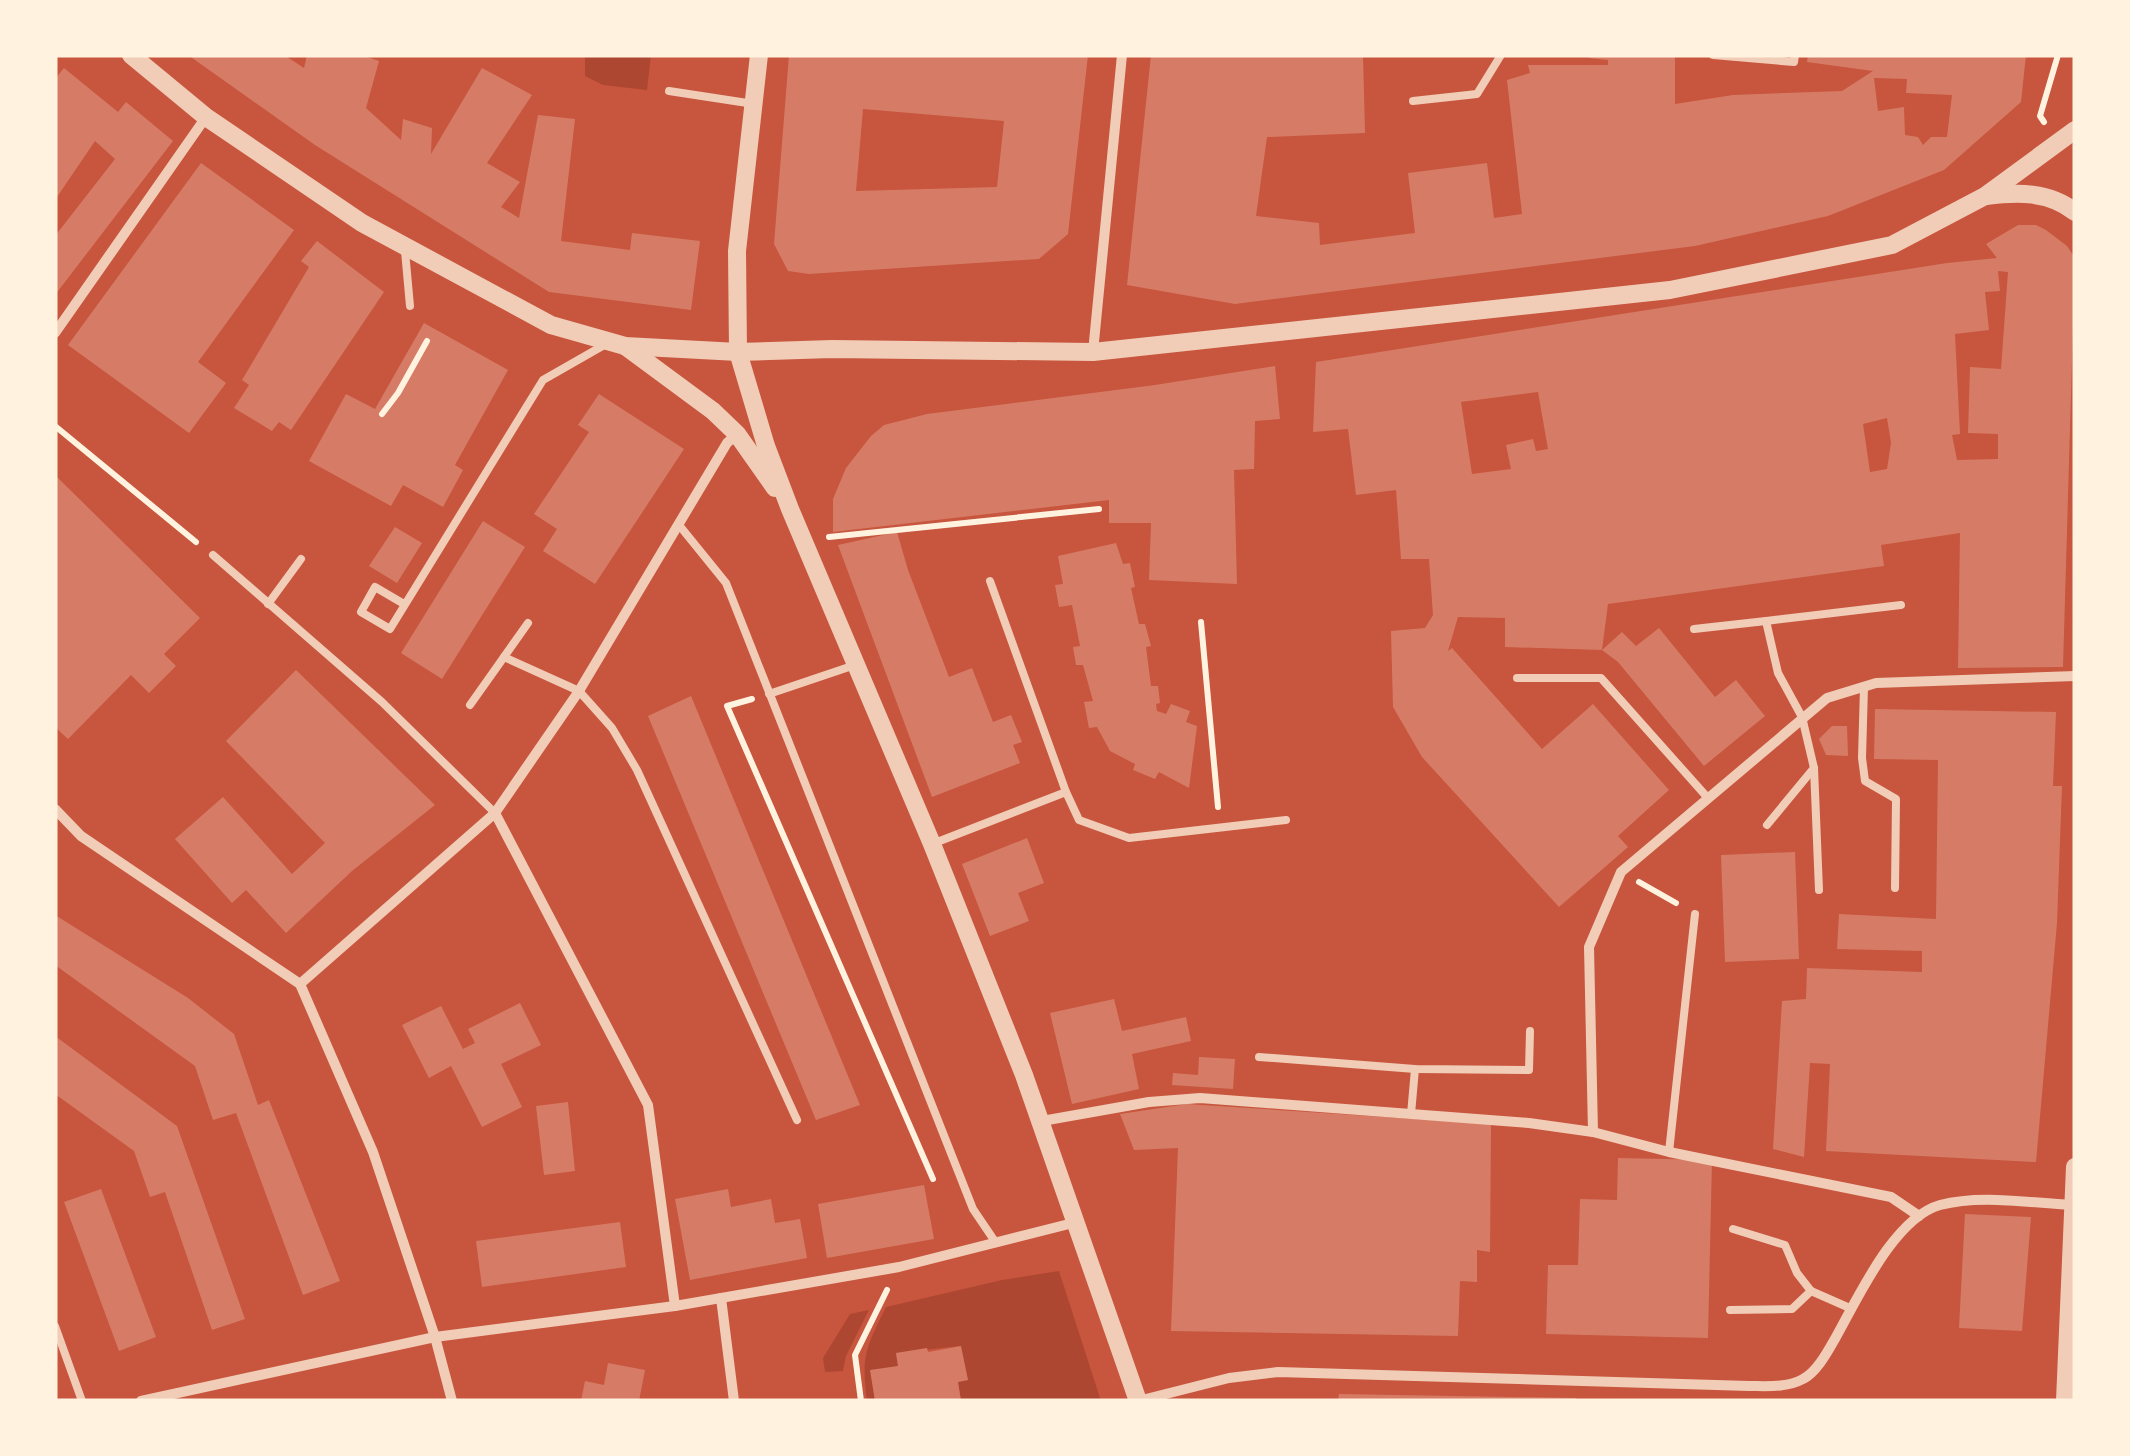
<svg xmlns="http://www.w3.org/2000/svg" width="2130" height="1456" font-family="'Crimson Pro',serif">
<style>
.green{fill:#ae4732}
.building{fill:#d67c66;fill-rule:evenodd}
.lines{fill:none;stroke-linecap:round;stroke-linejoin:round}
.path{stroke:#fff3e0;stroke-width:6}
.service{stroke:#f1ccb7;stroke-width:8}
.minor{stroke:#f1ccb7;stroke-width:10}
.tertiary{stroke:#f1ccb7;stroke-width:18}
</style>
<rect width="100%" height="100%" fill="#c8553d"/>
<g class="green">
<polygon points="585,55 651,55 647,90 603,85 585,76"/>
<path d="M1059,1271L1101,1401H961L958,1382L968,1380L960,1346L896,1353L898,1366L871,1371L875,1401H867C861,1355 866,1348 886,1307L1002,1280Z"/>
<polygon points="869,1310 846,1356 843,1371 825,1372 823,1358 850,1314"/>
</g>
<g class="building">
<polygon points="188,55 284,55 304,68 307,55 362,55 379,61 366,108 401,140 403,119 432,128 431,154 482,68 532,95 487,163 520,182 501,207 519,218 538,115 575,119 561,241 630,250 632,233 700,241 691,310 549,292 315,145"/>
<path d="M789,55H1088L1068,234L1039,259L809,274L788,271L774,244ZM863,109L1004,121L997,187L856,191Z"/>
<path d="M1151,55H1363L1365,133L1267,137L1256,216L1319,223L1320,245L1415,233L1408,173L1487,163L1494,218L1522,214L1507,80L1530,73L1528,65H1608V60L1589,58V55H1675V104L1733,95L1842,91L1873,71L1807,62L1808,55H2026L2021,102L1944,170L1828,216L1695,246L1235,304L1127,285ZM1874,78L1907,79L1906,93L1952,95L1947,137H1931L1923,145L1918,137L1905,135L1904,107L1878,111Z"/>
<polygon points="64,68 118,112 126,102 173,141 55,295 55,236 115,159 95,141 55,200 55,79"/>
<polygon points="201,163 294,230 198,362 226,383 189,433 68,345"/>
<path d="M2018,225H2036L2046,230L2067,246L2075,258L2063,667L1958,668L1960,533L1881,545L1884,566L1608,604L1602,650L1505,647V618L1458,617L1448,651L1452,648L1542,749L1593,704L1669,790L1618,836L1628,847L1559,907L1422,757L1393,707L1391,631L1425,628L1433,615L1429,559H1401L1396,490L1356,495L1348,429L1313,432L1316,362L1947,263L1997,258L1986,244ZM1998,271L2008,272L2001,369L1970,367L1968,433L1998,434V459L1957,460L1952,435L1960,434L1955,334L1989,330L1985,292L2000,291ZM1538,392L1548,449L1536,451L1533,439L1506,445L1511,469L1472,474L1461,402ZM1887,418L1891,443L1887,469L1870,472L1863,424Z"/>
<polygon points="317,241 384,292 291,430 279,422 272,431 234,408 249,385 242,380 309,267 301,261"/>
<polygon points="424,323 508,370 455,465 463,470 443,507 403,485 391,506 309,461 346,394 375,409"/>
<polygon points="1275,366 1280,419 1255,421 1254,469 1234,470 1237,584 1149,580 1151,523 1109,523 1109,500 833,532 833,499 846,468 871,436 884,425 927,414 1155,385"/>
<polygon points="599,394 684,449 595,584 543,551 557,529 534,514 589,432 578,425"/>
<polygon points="55,475 200,618 164,654 176,666 149,693 131,675 68,739 55,727"/>
<polygon points="483,521 525,547 442,679 401,653"/>
<polygon points="395,527 422,543 397,583 369,566"/>
<polygon points="897,532 908,570 949,677 972,668 993,722 1011,715 1022,742 1013,745 1020,763 932,797 838,545"/>
<polygon points="1116,543 1123,564 1130,563 1135,587 1131,588 1139,624 1145,624 1151,646 1146,647 1151,686 1158,686 1160,703 1156,704 1157,711 1166,714 1171,704 1190,711 1186,722 1197,726 1189,788 1159,772 1155,779 1133,770 1135,764 1110,751 1097,727 1089,728 1084,702 1093,701 1083,665 1076,665 1073,647 1080,646 1072,605 1059,607 1055,585 1063,584 1058,556"/>
<polygon points="1659,628 1715,697 1736,680 1765,716 1704,766 1618,662 1602,650 1622,632 1636,646"/>
<polygon points="296,670 435,805 352,871 286,933 246,890 232,903 175,839 223,797 292,874 325,843 226,741"/>
<polygon points="691,696 860,1105 816,1120 648,716"/>
<polygon points="1875,709 2056,712 2053,786 2062,786 2057,923 2036,1162 1826,1151 1830,1064 1810,1063 1804,1157 1773,1149 1782,1001 1806,999 1807,968 1922,972 1922,951 1837,949 1839,914 1936,919 1938,760 1874,759"/>
<polygon points="1832,726 1847,726 1848,756 1826,755 1819,739"/>
<polygon points="1027,838 1044,883 1018,893 1029,921 990,936 962,864"/>
<polygon points="1795,852 1799,959 1725,962 1721,855"/>
<polygon points="55,915 188,998 234,1034 258,1105 269,1100 340,1281 303,1295 236,1113 213,1120 195,1066 55,965"/>
<polygon points="1114,999 1122,1031 1186,1017 1191,1041 1132,1054 1139,1089 1072,1104 1050,1013"/>
<polygon points="520,1003 541,1045 501,1064 522,1107 482,1127 451,1066 429,1078 402,1025 441,1006 463,1049 475,1043 468,1029"/>
<polygon points="55,1036 177,1126 245,1319 212,1330 165,1192 150,1197 134,1151 55,1094"/>
<polygon points="1199,1057 1235,1059 1233,1089 1172,1085 1173,1073 1198,1075"/>
<polygon points="568,1102 575,1171 544,1175 536,1106"/>
<polygon points="1187,1104 1491,1124 1490,1252 1477,1250 1477,1282 1460,1281 1458,1336 1171,1331 1178,1148 1134,1150 1120,1114"/>
<polygon points="1618,1158 1712,1160 1708,1338 1546,1334 1548,1265 1578,1265 1580,1199 1617,1200"/>
<polygon points="924,1185 934,1239 827,1258 818,1204"/>
<polygon points="101,1189 156,1337 119,1351 64,1202"/>
<polygon points="728,1189 731,1207 771,1199 775,1223 800,1219 807,1258 690,1280 675,1199"/>
<polygon points="1965,1214 2031,1217 2022,1331 1959,1328"/>
<polygon points="620,1222 626,1267 482,1287 476,1241"/>
<polygon points="961,1346 968,1380 958,1382 961,1401 875,1401 870,1370 898,1366 896,1353 927,1348 928,1352"/>
<polygon points="608,1363 645,1370 639,1401 581,1401 585,1381 604,1385"/>
<polygon points="1339,1394 1576,1398 1576,1401 1338,1401"/>
</g>
<g class="lines">
<g class="path">
<polyline points="2044,122 2040,116 2058,55"/>
<polyline points="382,414 398,393 427,341"/>
<polyline points="55,426 196,542"/>
<polyline points="829,537 1099,509"/>
<polyline points="1201,622 1218,807"/>
<polyline points="752,699 727,706 933,1179"/>
<polyline points="1639,882 1676,903"/>
<polyline points="861,1401 855,1355 887,1290"/>
</g>
<g class="service">
<polyline points="1713,55 1794,62 1795,55"/>
<polyline points="669,91 754,104"/>
<polyline points="1413,101 1477,94 1501,55"/>
<polyline points="405,251 410,306"/>
<polyline points="679,525 726,583 973,1209 996,1243"/>
<polyline points="213,555 382,702 495,813"/>
<polyline points="268,604 301,559"/>
<polyline points="404,604 375,587 361,612 390,629 543,380 606,344"/>
<polyline points="1694,629 1766,621"/>
<polyline points="504,657 579,691 612,728 637,770 797,1120"/>
<polyline points="1517,678 1601,678 1707,797"/>
<polyline points="1864,687 1862,758 1865,781 1896,799 1895,888"/>
<polyline points="769,694 855,665"/>
<polyline points="470,705 528,623"/>
<polyline points="1066,792 1079,820 1129,838 1286,820"/>
<polyline points="1767,825 1814,768"/>
<polyline points="932,844 1066,792 990,581"/>
<polyline points="1819,890 1814,768 1802,717 1778,673 1766,621 1901,605"/>
<polyline points="1259,1057 1415,1069 1529,1070 1530,1031"/>
<polyline points="1411,1114 1415,1069"/>
<polyline points="1669,1152 1695,914"/>
<polyline points="1811,1291 1852,1309"/>
<polyline points="1730,1310 1792,1309 1811,1291 1797,1273 1785,1245 1733,1229"/>
<polyline points="55,1326 82,1401"/>
</g>
<g class="minor">
<polyline points="55,333 206,117"/>
<polyline points="1093,352 1122,55"/>
<polyline points="55,809 81,836 300,984 373,1152 435,1337 452,1401"/>
<polyline points="495,813 648,1105 675,1306"/>
<polyline points="300,984 495,813 579,691 727,443 737,434"/>
<polyline points="1042,1121 1149,1102 1200,1098 1529,1123 1593,1132 1669,1152 1891,1197 1919,1216"/>
<polyline points="1593,1132 1589,947 1621,872 1827,698 1876,683 2075,676"/>
<polyline points="721,1298 734,1401"/>
<polyline points="141,1401 435,1337 675,1306 899,1267 1077,1222"/>
<path d="M1138,1401L1229,1378L1278,1372L1749,1386C1766,1386 1787,1388 1803,1379C1817,1372 1828,1351 1836,1337C1858,1298 1894,1218 1940,1205C1981,1194 2029,1203 2071,1205"/>
</g>
<g class="tertiary">
<polyline points="131,55 206,117 362,223 551,325 625,346 738,352 832,349 1093,352 1670,290 1892,245 1985,196 2075,130"/>
<polyline points="759,55 737,251 738,352 766,446 790,509 932,844 1024,1075 1138,1401"/>
<path d="M1986,196C2017,192 2049,191 2075,212"/>
<polyline points="625,346 713,411 737,434 775,488"/>
<polyline points="2065,1401 2075,1167"/>
</g>
</g>
<rect width="2130" height="1456" fill="none" stroke="#fff3e0" stroke-width="115"/>
</svg>
